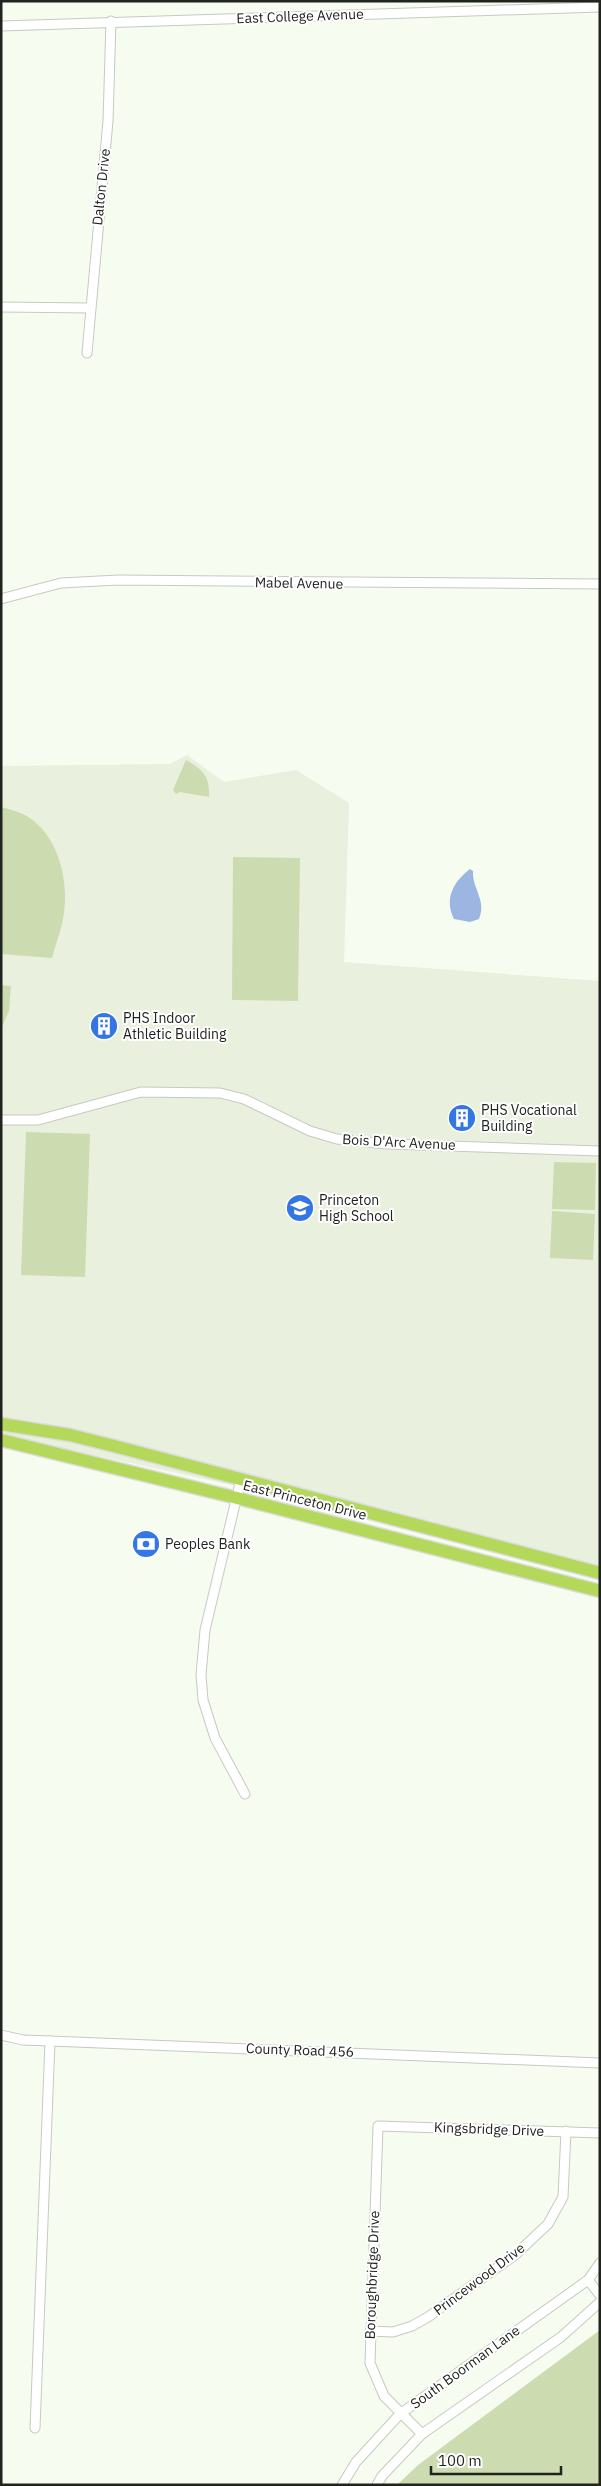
<svg xmlns="http://www.w3.org/2000/svg" width="601" height="2486" font-family="'IBM Plex Sans',sans-serif">
<style>
.built{fill:#e9f0dd}
.green{fill:#ccdbb0}
.water{fill:#9cb6e1}
.lines{fill:none;stroke-linecap:round;stroke-linejoin:round}
.minor-casing{stroke:#c6cabf;stroke-width:11}
.highway-casing{stroke:#dbdcdb;stroke-width:15}
.minor{stroke:#fff;stroke-width:9}
.highway{stroke:#b3d85a;stroke-width:12}
.labels{text-anchor:middle;stroke-width:4;stroke-linejoin:round;paint-order:stroke}
.street-label{font-size:14px;fill:#21231f;stroke:#fff}
.poi-label{font-size:14px;fill:#21231f;stroke:#fff;text-anchor:start}
</style>
<rect width="100%" height="100%" fill="#f7fcf0"/>
<polygon class="built" points="187,755 224,782 296,770 349,803 344,962 600,981 600,1565 1,1435 1,766 170,764"/>
<g class="green">
<path d="M186,760C203,770 210,776 209,797L180,792L176,794L173,790Z"/>
<path d="M1,807C8,809 17,811 23,814C57,831 69,878 64,913C62,928 56,943 52,958L1,954Z"/>
<polygon points="233,857 300,858 298,1001 232,1000"/>
<polygon points="1,985 11,986 9,1011 1,1029"/>
<polygon points="26,1132 90,1134 85,1277 21,1275"/>
<polygon points="554,1162 596,1163 595,1210 552,1209"/>
<polygon points="552,1211 595,1214 593,1260 550,1258"/>
<polygon points="600,2330 600,2485 397,2485 418,2465"/>
</g>
<path class="water" d="M470,869L473,871C472,889 487,900 479,919L470,922L454,919C444,899 453,882 470,869Z"/>
<g class="lines">
<defs>
<g id="minor">
<polyline points="1,26 600,7"/>
<polyline points="1,307 90,308"/>
<polyline points="87,353 108,121 111,21"/>
<polyline points="1,599 61,583 118,580 600,584"/>
<polyline points="1,1120 38,1120 141,1092 220,1093 244,1099 310,1131 337,1139 387,1144 600,1151"/>
<polyline points="241,1479 205,1630 201,1675 203,1700 215,1738 245,1794"/>
<polyline points="1,2035 23,2040 50,2041 600,2063"/>
<polyline points="588,2280 600,2295"/>
<polyline points="370,2331 393,2332 412,2326 428,2317 515,2255 548,2224 563,2197 566,2131"/>
<polyline points="35,2428 50,2041"/>
<polyline points="422,2434 384,2396 370,2363 378,2126 600,2133"/>
<polyline points="342,2485 356,2462 400,2414 588,2280 600,2263"/>
<polyline points="377,2485 382,2476 422,2434 561,2337 600,2302"/>
</g>
<g id="highway">
<polyline points="1,1424 70,1435 114,1446 600,1573"/>
<polyline points="1,1440 237,1498 600,1591"/>
</g>
</defs>
<use href="#minor" class="minor-casing"/>
<use href="#highway" class="highway-casing"/>
<use href="#minor" class="minor"/>
<use href="#highway" class="highway"/>
</g>
<defs>
<symbol id="building-disc" viewBox="-11 -11 22 22"><circle r="9.5" fill="#3477e4" stroke="#fff"/><path d="M-4-6H4V6H1V3H-1V6H-4ZM-2.5-4.3h1.7v1.8h-1.7ZM.8-4.3h1.7v1.8H.8ZM-2.5-1h1.7V.8h-1.7ZM.8-1h1.7V.8H.8Z" fill="#fff"/></symbol>
<symbol id="school-disc" viewBox="-11 -11 22 22"><circle r="9.5" fill="#3477e4" stroke="#fff"/><path d="M0-5L7-2L0 1L-7-2ZM-4 1L0 2.5L4 1V4Q0 6-4 4Z" fill="#fff"/></symbol>
<symbol id="bank-disc" viewBox="-11 -11 22 22"><circle r="9.5" fill="#3477e4" stroke="#fff"/><path d="M-6-4H6V4H-6ZM0-2.3a2.3 2.3 0 1 0 0 4.6a2.3 2.3 0 1 0 0-4.6Z" fill="#fff"/></symbol>
</defs>
<g fill-rule="evenodd">
<use href="#building-disc" x="88" y="1010" width="32" height="32"/>
<use href="#building-disc" x="446" y="1102" width="32" height="32"/>
<use href="#school-disc" x="284" y="1192" width="32" height="32"/>
<use href="#bank-disc" x="130" y="1528" width="32" height="32"/>
</g>
<g class="labels">
<g class="street-label">
<text transform="translate(300 16) rotate(-2)" y="5">East College Avenue</text>
<text transform="translate(101 187) rotate(-84)" y="5">Dalton Drive</text>
<text transform="translate(299 583) rotate(1)" y="5">Mabel Avenue</text>
<text transform="translate(399 1142) rotate(3)" y="5">Bois D'Arc Avenue</text>
<text transform="translate(305 1500) rotate(14)" y="5">East Princeton Drive</text>
<text transform="translate(300 2050) rotate(2)" y="5">County Road 456</text>
<text transform="translate(489 2129) rotate(2)" y="5">Kingsbridge Drive</text>
<text transform="translate(372 2275) rotate(-88)" y="5">Boroughbridge Drive</text>
<text transform="translate(479 2279) rotate(-37)" y="5">Princewood Drive</text>
<text transform="translate(465 2367) rotate(-36)" y="5">South Boorman Lane</text>
</g>
<g class="poi-label">
<text x="123" y="1023">PHS Indoor<tspan x="123" dy="16">Athletic Building</tspan></text>
<text x="481" y="1115">PHS Vocational<tspan x="481" dy="16">Building</tspan></text>
<text x="319" y="1205">Princeton<tspan x="319" dy="16">High School</tspan></text>
<text x="165" y="1549">Peoples Bank</text>
</g>
</g>
<rect width="601" height="2486" fill="none" stroke="#21231f" stroke-width="5"/>
<path d="M431 2466v8h130v-8" fill="none" stroke="#21231f" stroke-width="2.5"/>
<text x="438" y="2466" font-size="15" fill="#21231f" stroke="#ffffff" stroke-width="4" paint-order="stroke">100 m</text>
</svg>
